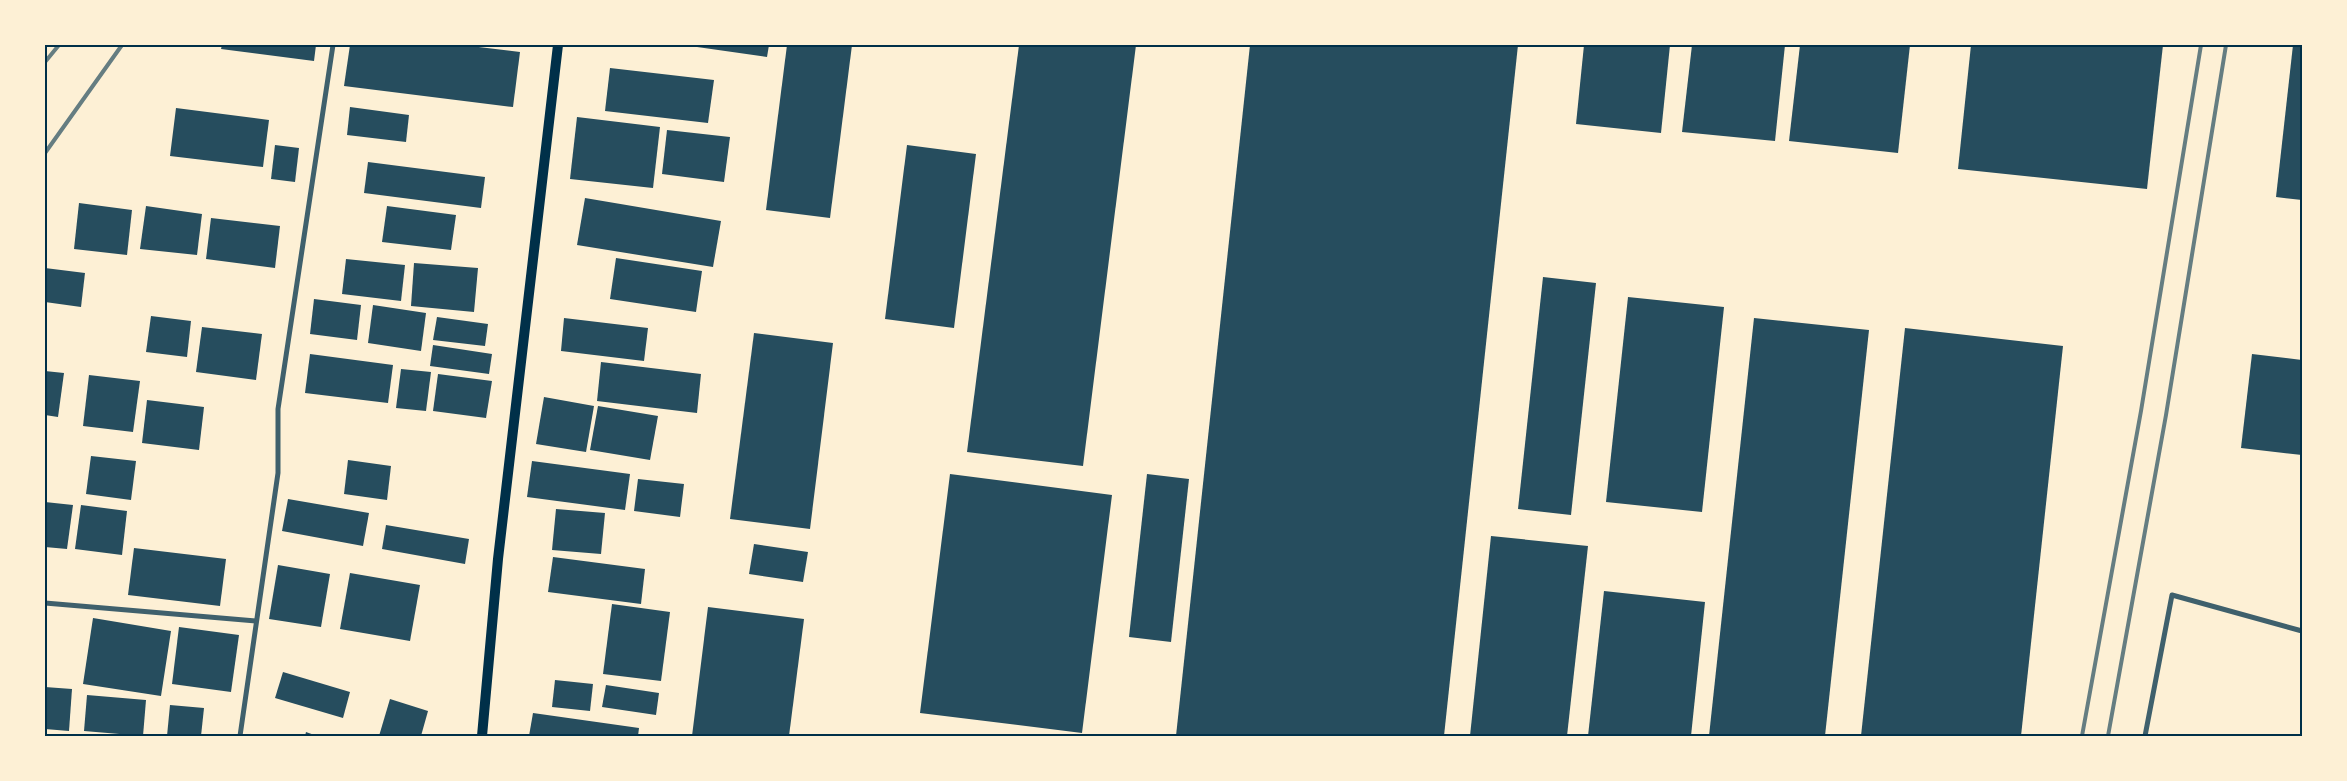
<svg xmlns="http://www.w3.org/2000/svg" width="2347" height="781" font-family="'IBM Plex Sans',sans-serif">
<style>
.building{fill:#264d5e}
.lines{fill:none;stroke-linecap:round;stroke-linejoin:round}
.minor{stroke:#3f606c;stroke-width:5}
.secondary{stroke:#003049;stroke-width:10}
.rail{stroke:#657d81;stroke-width:4}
.neatline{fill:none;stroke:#003049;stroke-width:2}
</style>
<rect width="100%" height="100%" fill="#fdf0d5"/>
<g class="building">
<polygon points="222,45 316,45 314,61 221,49"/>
<polygon points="350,45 462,45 520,52 513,107 344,86"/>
<polygon points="683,45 769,45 767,57"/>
<polygon points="787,45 852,45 830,218 766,210"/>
<polygon points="1019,45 1136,45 1083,466 967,452"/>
<polygon points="1250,45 1518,45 1444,736 1176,736"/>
<polygon points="1584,45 1670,45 1661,133 1576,124"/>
<polygon points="1692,45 1785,45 1775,141 1682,132"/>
<polygon points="1800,45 1910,45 1898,153 1789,141"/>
<polygon points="1971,45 2163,45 2147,189 1958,169"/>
<polygon points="2293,45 2302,45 2302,200 2276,197"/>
<polygon points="610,68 714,80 708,123 605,111"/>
<polygon points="350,107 409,115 406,142 347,135"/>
<polygon points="176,108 269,120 263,167 170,156"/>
<polygon points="577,117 660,127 653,188 570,179"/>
<polygon points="667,130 730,137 724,182 662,174"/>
<polygon points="275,145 299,148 295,182 271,179"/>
<polygon points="907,145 976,154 954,328 885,319"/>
<polygon points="368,162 485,177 481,208 364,193"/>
<polygon points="585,198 721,221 713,267 577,245"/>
<polygon points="79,203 132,210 127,255 74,249"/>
<polygon points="146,206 202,214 197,255 140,249"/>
<polygon points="387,206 456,215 451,250 382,242"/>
<polygon points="211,218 280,226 275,268 206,259"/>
<polygon points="616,258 702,271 696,312 610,299"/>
<polygon points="346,259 405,265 401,301 342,294"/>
<polygon points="414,263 478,268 474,312 411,306"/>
<polygon points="45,268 85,273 81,307 45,302"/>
<polygon points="1543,277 1596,283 1571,515 1518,509"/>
<polygon points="1628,297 1724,307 1702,512 1606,502"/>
<polygon points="314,299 361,305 357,340 310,334"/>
<polygon points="373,305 426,313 421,351 368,343"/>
<polygon points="151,316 191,321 187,357 146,352"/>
<polygon points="437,317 488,324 485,346 433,340"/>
<polygon points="564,318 648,328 644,361 561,351"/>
<polygon points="1754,318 1869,330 1825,736 1709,736"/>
<polygon points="202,327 262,334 256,380 196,372"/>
<polygon points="1905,328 2063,346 2021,736 1861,736"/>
<polygon points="754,333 833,343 810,529 730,519"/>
<polygon points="433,345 492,354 489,374 430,366"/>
<polygon points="310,354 393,365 388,403 305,393"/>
<polygon points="2252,354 2302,360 2302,455 2241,448"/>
<polygon points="601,362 701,374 697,413 597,401"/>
<polygon points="401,369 431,372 426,411 396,408"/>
<polygon points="45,371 64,373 58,417 45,415"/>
<polygon points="438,374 492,381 486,418 433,411"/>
<polygon points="89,375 140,381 133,432 83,426"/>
<polygon points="544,397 594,406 586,452 536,444"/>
<polygon points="147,400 204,407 199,450 142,443"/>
<polygon points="598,406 658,416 650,460 590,450"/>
<polygon points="91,456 136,461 131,500 86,494"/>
<polygon points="348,460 391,466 387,500 344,494"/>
<polygon points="532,461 630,474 625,510 527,497"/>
<polygon points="950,474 1112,495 1082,733 920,713"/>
<polygon points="1147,474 1189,479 1171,642 1129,637"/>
<polygon points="638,479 684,484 680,517 634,511"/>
<polygon points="288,499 369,513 363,546 282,531"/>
<polygon points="45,502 73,505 67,549 45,547"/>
<polygon points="81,505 127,511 122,555 75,549"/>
<polygon points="556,509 605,513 601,554 552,550"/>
<polygon points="386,525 469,539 465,564 382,549"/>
<polygon points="1491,536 1588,546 1567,736 1470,736"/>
<polygon points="754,544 808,552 803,582 749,574"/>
<polygon points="134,548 226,559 220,606 128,595"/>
<polygon points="553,557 645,569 641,604 548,592"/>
<polygon points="278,565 330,574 321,627 269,619"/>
<polygon points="350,573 420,585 410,641 340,629"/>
<polygon points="1604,591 1705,602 1691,736 1588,736"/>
<polygon points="612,604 670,612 661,681 603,674"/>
<polygon points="708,607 804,619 789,736 692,736"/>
<polygon points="93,618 171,631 161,696 83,684"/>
<polygon points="179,627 239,635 231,692 172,684"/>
<polygon points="283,672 350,692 343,718 275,698"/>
<polygon points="555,680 593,684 590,711 552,707"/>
<polygon points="606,685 659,693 656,715 602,707"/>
<polygon points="45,687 72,689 69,731 45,729"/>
<polygon points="87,695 146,700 143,736 84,731"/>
<polygon points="390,699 428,711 421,736 379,736"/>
<polygon points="170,705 204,708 201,736 167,736"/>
<polygon points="533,713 639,728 638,736 529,736"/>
<polygon points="306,732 317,736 305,736"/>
</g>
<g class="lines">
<g class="minor">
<polyline points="45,603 256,621"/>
<polyline points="240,736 278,473 278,409 333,45"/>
<polyline points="2145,736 2172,595 2302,631"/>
</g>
<polyline class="secondary" points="482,736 498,559 558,45"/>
<g class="rail">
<polyline points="45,62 59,45"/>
<polyline points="45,153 122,45"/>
<polyline points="2082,736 2141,411 2201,45"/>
<polyline points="2108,736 2166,415 2226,45"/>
</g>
</g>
<rect width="2347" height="781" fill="none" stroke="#fdf0d5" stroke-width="92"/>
<rect x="46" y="46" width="2255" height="689" class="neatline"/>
</svg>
